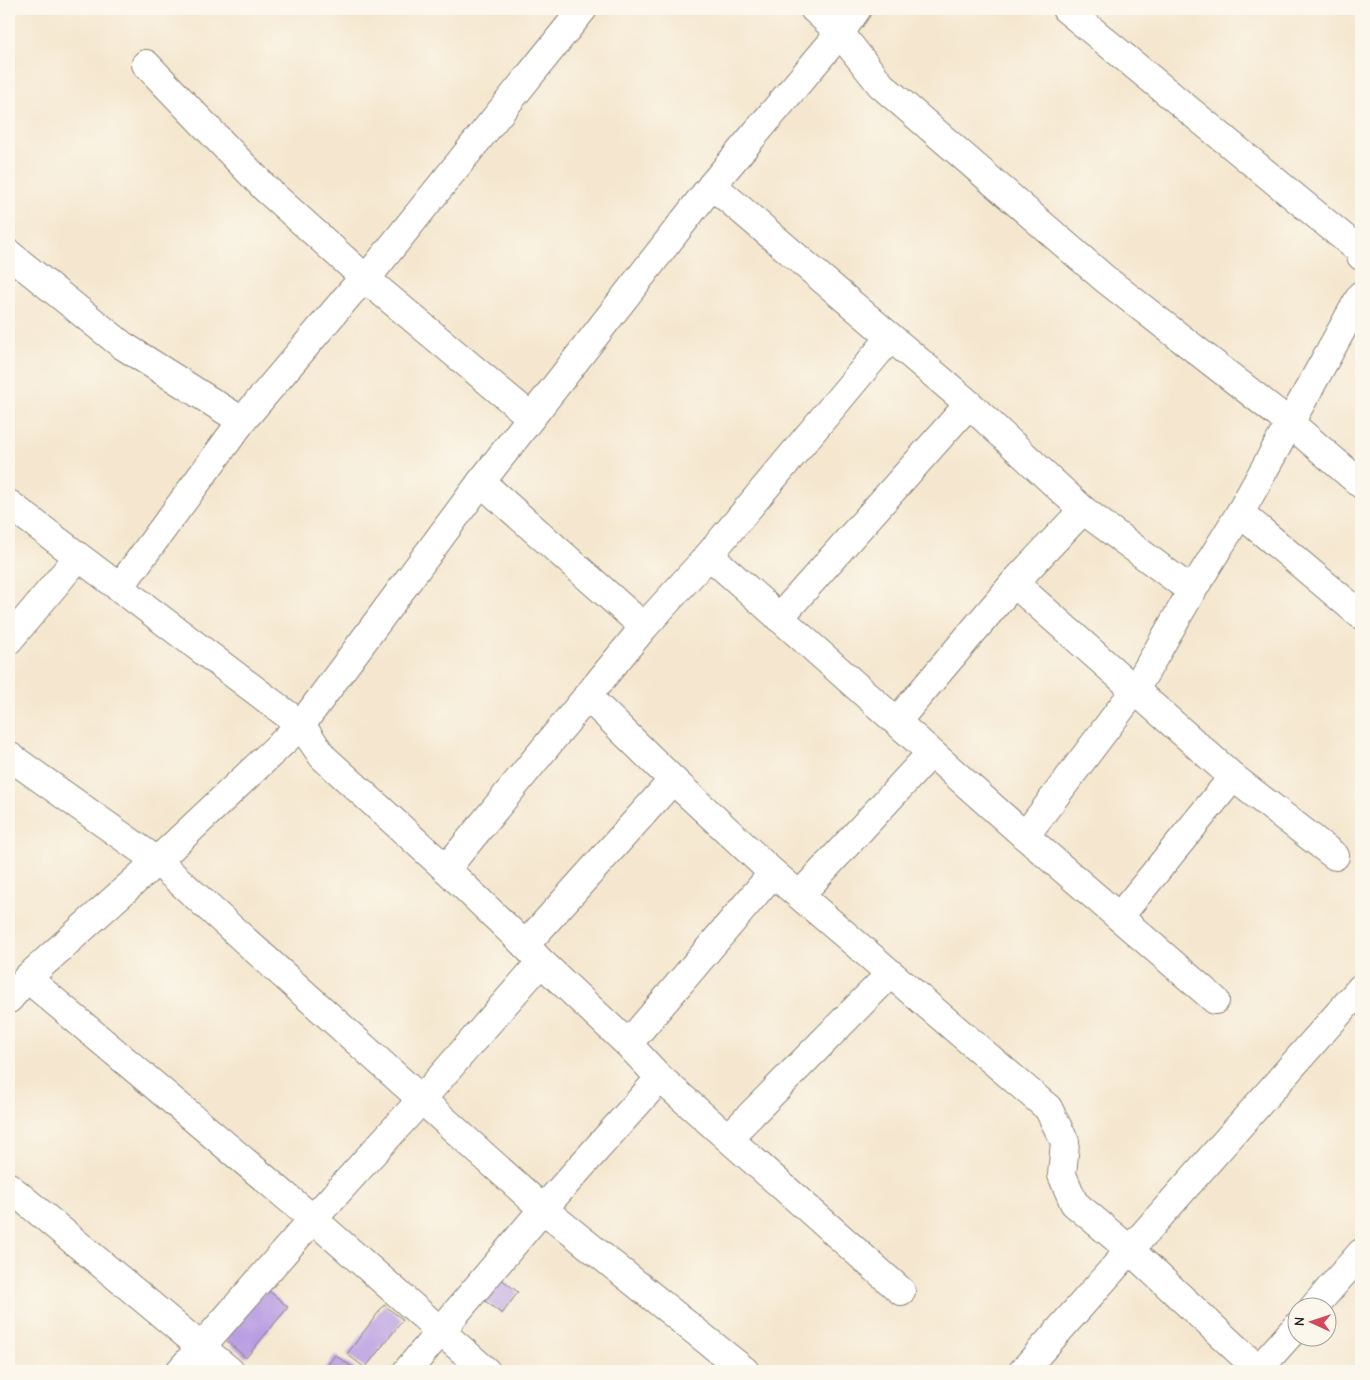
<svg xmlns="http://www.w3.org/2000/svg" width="1370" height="1380" font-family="'Comic Neue',sans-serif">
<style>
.building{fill:#b699e2}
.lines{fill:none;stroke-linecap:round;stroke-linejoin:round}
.minor-casing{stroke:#888276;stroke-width:30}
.minor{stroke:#fff;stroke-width:28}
</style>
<rect width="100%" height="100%" fill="#fbf7ec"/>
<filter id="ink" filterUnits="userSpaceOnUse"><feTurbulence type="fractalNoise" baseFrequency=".02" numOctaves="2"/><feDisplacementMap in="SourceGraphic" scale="10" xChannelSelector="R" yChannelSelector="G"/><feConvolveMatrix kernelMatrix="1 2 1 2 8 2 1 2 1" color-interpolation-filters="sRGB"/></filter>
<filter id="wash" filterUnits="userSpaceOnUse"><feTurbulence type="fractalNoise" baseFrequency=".0096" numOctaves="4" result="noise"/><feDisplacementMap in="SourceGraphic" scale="20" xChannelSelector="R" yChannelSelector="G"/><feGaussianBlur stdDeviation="1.12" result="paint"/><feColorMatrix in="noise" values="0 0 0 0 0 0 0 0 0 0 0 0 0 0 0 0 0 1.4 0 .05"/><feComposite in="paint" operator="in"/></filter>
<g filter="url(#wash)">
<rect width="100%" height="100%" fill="#f5e7cf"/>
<g id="blocks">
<g class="building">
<polygon points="496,1275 518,1292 502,1314 480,1297"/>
<polygon points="267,1289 288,1307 246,1358 225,1339"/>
<polygon points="384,1305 403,1320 365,1368 347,1354"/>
<polygon points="335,1355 358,1371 323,1371"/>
</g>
</g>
</g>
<g filter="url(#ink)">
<use href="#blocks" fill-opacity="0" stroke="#888276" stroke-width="1"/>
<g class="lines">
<defs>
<g id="minor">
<polyline points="814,9 840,33 881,85 1105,279 1291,424 1361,484"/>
<polyline points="1066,9 1359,250 1361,256"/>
<polyline points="146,64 265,188 366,279 531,417"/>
<polyline points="712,185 969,404 1083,510 1192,591"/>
<polyline points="9,254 122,345 242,421"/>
<polyline points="481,482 644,627"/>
<polyline points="9,504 301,725 323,757 446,869 525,945 541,962 628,1044 660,1078 901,1291"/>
<polyline points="1240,513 1361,615"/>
<polyline points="709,555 1025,836 1215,1000"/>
<polyline points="1014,583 1233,777 1335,856"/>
<polyline points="119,588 242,421 352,291 366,279 583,9"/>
<polyline points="779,618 969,404"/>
<polyline points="9,640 78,557"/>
<polyline points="587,696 673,780 773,873 1048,1108 1065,1142 1062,1175 1074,1203 1130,1250 1260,1371"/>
<polyline points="897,721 1014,583 1083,510"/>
<polyline points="9,756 157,861 543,1209 745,1371"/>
<polyline points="1025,836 1135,690 1192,591 1240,513 1361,295"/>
<polyline points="446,869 644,627 709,555 890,338"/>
<polyline points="800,895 931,753"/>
<polyline points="1119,917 1233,777"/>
<polyline points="525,945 673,780"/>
<polyline points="27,978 313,1219 486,1371"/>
<polyline points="9,999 27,978 157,861 301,725 481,482 712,185 840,33 857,9"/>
<polyline points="628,1044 773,873"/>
<polyline points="729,1137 890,974"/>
<polyline points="9,1187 230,1371"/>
<polyline points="1313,1308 1361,1253"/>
<polyline points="180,1371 313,1219 421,1100 541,962"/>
<polyline points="407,1371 543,1209 660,1078"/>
<polyline points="1023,1371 1361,988"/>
<polyline points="1257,1371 1298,1325"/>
</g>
</defs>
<use href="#minor" class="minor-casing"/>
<use href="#minor" class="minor"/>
</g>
</g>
<rect width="1370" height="1380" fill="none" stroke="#fbf7ec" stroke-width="30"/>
<g transform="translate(1312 1322) rotate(273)"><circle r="24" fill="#fbf7ec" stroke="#a29f99"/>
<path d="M0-4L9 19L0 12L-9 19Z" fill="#d1495b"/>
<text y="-8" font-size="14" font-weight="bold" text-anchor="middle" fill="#1c1c1c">N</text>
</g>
</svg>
